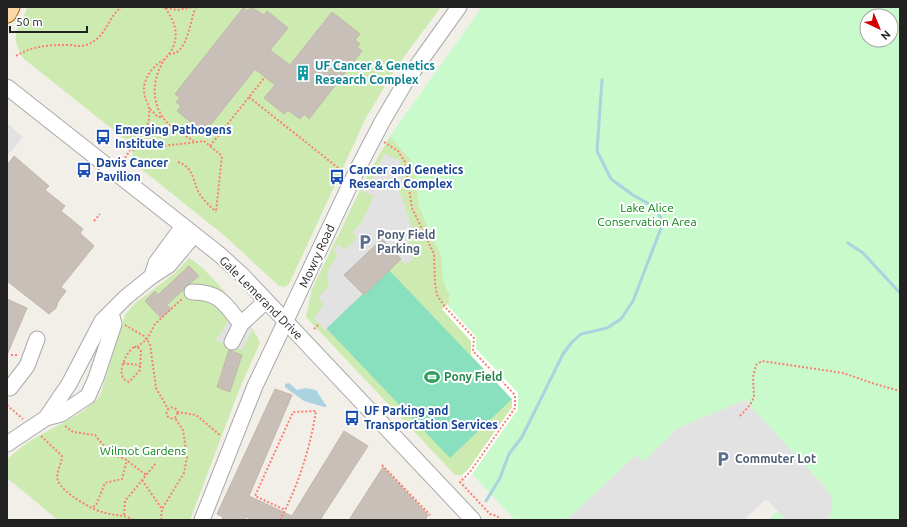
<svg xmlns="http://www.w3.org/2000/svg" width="907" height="527" font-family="Ubuntu,sans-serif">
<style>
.grass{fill:#cdebb0}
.park{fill:#c8facc;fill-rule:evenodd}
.pitch{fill:#88e0be}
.parking{fill:#e2e2e2}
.water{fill:#aad3df}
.pier{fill:#fff}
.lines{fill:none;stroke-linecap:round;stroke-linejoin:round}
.stream{stroke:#aad3df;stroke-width:3}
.building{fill:#c7bfb8;stroke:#c4b6ab}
.minor-casing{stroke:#a9a9a9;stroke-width:17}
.major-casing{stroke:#a06b00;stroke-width:21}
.path{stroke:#fa8072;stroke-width:2;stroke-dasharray:2 2;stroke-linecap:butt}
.minor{stroke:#fff;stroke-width:15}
.major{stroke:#fcd6a4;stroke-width:19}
.labels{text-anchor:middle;stroke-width:4;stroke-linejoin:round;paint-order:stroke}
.culture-label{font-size:12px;font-weight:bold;fill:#0d838f;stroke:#fff;text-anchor:start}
.transit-label{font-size:12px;font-weight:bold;fill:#164399;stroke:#fff;text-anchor:start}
.park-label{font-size:12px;fill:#0c8416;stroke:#fff}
.service-label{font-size:12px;font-weight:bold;fill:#4e5e75;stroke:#fff;text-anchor:start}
.street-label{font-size:12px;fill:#222;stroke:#fff}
.leisure-label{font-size:12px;font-weight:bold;fill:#27864d;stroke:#fff;text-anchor:start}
</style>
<rect width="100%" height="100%" fill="#f2efe9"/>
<g class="grass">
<path d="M28,7H441L395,69L366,118L289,284L285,287L279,286L226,237L130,160L133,154L126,140L24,59C9,35 17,31 28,7Z"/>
<polygon points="390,136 413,162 419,206 441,255 446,288 450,294 449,303 442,309 471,341 512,399 512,407 468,470 462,475 455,475 306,317 312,289 365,180"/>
<path d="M189,258C208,268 253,323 260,343L239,390L190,520H58L7,478V459C17,451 26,443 37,437C59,424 83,415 100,396L125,315L134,304L175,273Z"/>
</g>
<g class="park">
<path d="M482,7H900V520H828C833,508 833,499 826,488L745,400L678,428L643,462L636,455L567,520H515L472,474L518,409V393L476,349V337L447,305L449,303L450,294L446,288L443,279L441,255L419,206L413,162L390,136ZM867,16H891V40H867Z"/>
<polygon points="777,512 779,512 786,520 768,520"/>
</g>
<polygon class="pitch" points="389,270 512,399 450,458 326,328"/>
<g class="parking">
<polygon points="8,124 23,137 7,156 7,125"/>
<polygon points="384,154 401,161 397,169 404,174 399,185 400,192 415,238 408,241 413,260 405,264 382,239 345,275 362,294 325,330 314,318 324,304 318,298 329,286 327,277 330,266 338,256 333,250 339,244 345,250 357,238 352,232 361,223 374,196 360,190 365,180 370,183"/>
<polygon points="231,317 253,329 242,350 216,340"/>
<polygon points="745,400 826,488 830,495 833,504 828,520 786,520 766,499 744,520 567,520 636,455 643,462 678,428"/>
</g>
<polygon class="water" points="289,383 297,390 305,388 316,390 327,407 324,407 304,401 285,387 285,384"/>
<polygon class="pier" points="447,305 476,337 476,349 518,393 518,409 472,474 466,480 462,475 468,470 512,408 512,399 471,355 471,341 442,309"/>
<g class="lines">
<g class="stream">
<polyline points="848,243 863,253 900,293"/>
<polyline points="486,501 500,478 509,454 522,437 563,354 572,342 581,334 607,328 621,319 633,301 663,223 656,208 633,195 611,179 597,151 602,80"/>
</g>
</g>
<g class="building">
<polygon points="251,7 264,15 267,11 288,28 270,50 290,65 332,12 360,34 355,40 360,44 357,47 362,51 309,119 304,114 300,119 288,110 284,114 264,98 275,85 255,69 204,133 177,111 181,106 176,102 180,98 175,94 243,8 248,11"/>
<polygon points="14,156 49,186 45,190 65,206 61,211 83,229 80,233 94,246 61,287 66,291 58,302 56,308 49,314 7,281 7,165"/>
<polygon points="382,239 401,259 364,295 344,275"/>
<polygon points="189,266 199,276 185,287 183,290 167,305 171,309 161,318 145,301 155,291 158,295"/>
<polygon points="7,299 27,308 7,355"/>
<polygon points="229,350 242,355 230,392 217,387"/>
<polygon points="275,389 292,395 249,496 292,516 344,431 368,446 320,520 253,520 246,517 244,520 222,520 223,517 217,514"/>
<polygon points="383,467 428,515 425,520 349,520"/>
</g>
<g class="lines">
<defs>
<g id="minor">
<polyline points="7,87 220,255 242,275 473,520"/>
<polyline points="152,276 156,263 183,226"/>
<path d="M192,292C220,292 225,304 241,324"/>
<polyline points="232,342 241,324 266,301"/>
<polyline points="10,388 27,366 37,339"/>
<polyline points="46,418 69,384 102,321 126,297 152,276 169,265 194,235"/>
<polyline points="7,444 46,418 61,414 88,396 96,378 114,324 111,313"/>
<polyline points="202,520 255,386 357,170 382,122 406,81 459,7"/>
</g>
<polyline id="major" points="7,13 10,7"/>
</defs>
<use href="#minor" class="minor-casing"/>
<use href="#major" class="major-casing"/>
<g class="path">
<polyline points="162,7 177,10 193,7"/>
<path d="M165,8C175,21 180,36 171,51C168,56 164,59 162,64C152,81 152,103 164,119C171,128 184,135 194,141"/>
<path d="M169,54C188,55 190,19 196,7"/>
<path d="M16,56C34,45 50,45 71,45C77,46 82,47 89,44C108,35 107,17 122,7"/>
<polyline points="249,97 342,171"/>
<polyline points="150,109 157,116 163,118"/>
<polyline points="384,142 398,151 405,162 412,208 434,254 435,283 437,295 445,307 474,338 473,351 515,395 515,408 470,472 460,482 490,514 497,516 501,520"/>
<path d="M125,146C141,140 151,127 149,109C149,105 146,101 145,97C141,81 150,69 163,60"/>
<polyline points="210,146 265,77"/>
<polyline points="125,158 130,150 204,141 222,156 216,212"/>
<path d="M178,162C194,168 192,179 199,193C203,200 210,206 216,212"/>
<polyline points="94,221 100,214"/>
<polyline points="125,325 144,336 150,344 156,388 168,409"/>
<polyline points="314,329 319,324"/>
<path d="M134,347H137L141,350L140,370L129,382C114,378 125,353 134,347Z"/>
<polyline points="137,347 147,339 155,324 182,299"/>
<polyline points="11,355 18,355"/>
<path d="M123,363C130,365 134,363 140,366"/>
<polyline points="7,405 23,419"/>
<circle cx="172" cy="413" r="5.5"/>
<polyline points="177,412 196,415 221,436"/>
<polyline points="740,416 750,405 754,397 753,377 756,365 762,361 843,373 875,384 900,391"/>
<polyline points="65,426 73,432 95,435 110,454 125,459 146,475"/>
<path d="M41,436L62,456C62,464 55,473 58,481C63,493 93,511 106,513C116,516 124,514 133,520"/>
<polyline points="382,465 430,515"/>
<polyline points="142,480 162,509"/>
<polyline points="93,507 96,505 105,483 122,479 127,460"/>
<polyline points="124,515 125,501 156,463"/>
<polyline points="161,520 162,509 184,473 187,457 183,430 175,418"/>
<path d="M280,520C298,486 310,449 316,411L293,412L255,496L285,510"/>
</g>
<use href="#minor" class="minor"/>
<use href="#major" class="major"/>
</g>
<defs>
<symbol id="building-bare" viewBox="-9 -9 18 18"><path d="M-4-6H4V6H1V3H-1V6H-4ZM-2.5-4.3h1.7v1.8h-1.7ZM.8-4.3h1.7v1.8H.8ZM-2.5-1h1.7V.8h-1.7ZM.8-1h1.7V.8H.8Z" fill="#0f9aa8" stroke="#fff" stroke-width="2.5" paint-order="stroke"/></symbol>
<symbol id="bus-bare" viewBox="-9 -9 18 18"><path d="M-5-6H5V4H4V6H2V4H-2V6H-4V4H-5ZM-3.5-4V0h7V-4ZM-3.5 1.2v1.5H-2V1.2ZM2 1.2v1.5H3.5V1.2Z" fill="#1a4fb4" stroke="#fff" stroke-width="2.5" paint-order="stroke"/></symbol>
<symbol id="parking-bare" viewBox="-9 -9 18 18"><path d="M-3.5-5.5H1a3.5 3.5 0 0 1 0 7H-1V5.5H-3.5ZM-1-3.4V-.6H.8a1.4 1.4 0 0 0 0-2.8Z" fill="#5c6f8a" stroke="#fff" stroke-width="2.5" paint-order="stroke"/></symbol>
<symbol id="stadium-bare" viewBox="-9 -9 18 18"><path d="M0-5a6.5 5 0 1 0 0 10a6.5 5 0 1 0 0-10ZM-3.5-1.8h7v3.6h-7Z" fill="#2e9e5b" stroke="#fff" stroke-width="2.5" paint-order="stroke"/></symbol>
</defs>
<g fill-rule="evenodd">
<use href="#building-bare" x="292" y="62" width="22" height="22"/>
<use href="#bus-bare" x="92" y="126" width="22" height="22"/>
<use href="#bus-bare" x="73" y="159" width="22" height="22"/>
<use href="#bus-bare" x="326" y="166" width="22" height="22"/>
<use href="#parking-bare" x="354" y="231" width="22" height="22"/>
<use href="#stadium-bare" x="421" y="366" width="22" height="22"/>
<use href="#bus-bare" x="341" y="407" width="22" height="22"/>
<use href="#parking-bare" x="712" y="448" width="22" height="22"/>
</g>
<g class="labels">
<g class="culture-label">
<text x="315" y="70">UF Cancer &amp; Genetics<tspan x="315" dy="14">Research Complex</tspan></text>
</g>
<g class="transit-label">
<text x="115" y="134">Emerging Pathogens<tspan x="115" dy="14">Institute</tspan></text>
<text x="96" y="167">Davis Cancer<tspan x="96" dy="14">Pavilion</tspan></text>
<text x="349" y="174">Cancer and Genetics<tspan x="349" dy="14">Research Complex</tspan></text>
<text x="364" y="415">UF Parking and<tspan x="364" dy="14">Transportation Services</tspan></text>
</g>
<g class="park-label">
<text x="647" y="212">Lake Alice<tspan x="647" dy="14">Conservation Area</tspan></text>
<text x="143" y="455">Wilmot Gardens</text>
</g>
<g class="service-label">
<text x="377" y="239">Pony Field<tspan x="377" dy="14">Parking</tspan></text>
<text x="735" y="463">Commuter Lot</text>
</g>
<g class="street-label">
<text transform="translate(317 256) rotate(-65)" y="4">Mowry Road</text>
<text transform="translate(261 298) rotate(45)" y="4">Gale Lemerand Drive</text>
</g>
<g class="leisure-label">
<text x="444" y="381">Pony Field</text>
</g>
</g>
<rect width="907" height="527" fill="none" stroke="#222222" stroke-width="16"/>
<g transform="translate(879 28) rotate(136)"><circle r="19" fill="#ffffff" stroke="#a7a7a7"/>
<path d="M0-3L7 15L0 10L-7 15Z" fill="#d40000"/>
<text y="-6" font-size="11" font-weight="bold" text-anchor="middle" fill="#222222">N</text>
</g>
<path d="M10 26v6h77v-6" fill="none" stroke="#222222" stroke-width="2"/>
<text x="16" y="26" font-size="12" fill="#222222" stroke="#ffffff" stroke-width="3" paint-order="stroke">50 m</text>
</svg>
